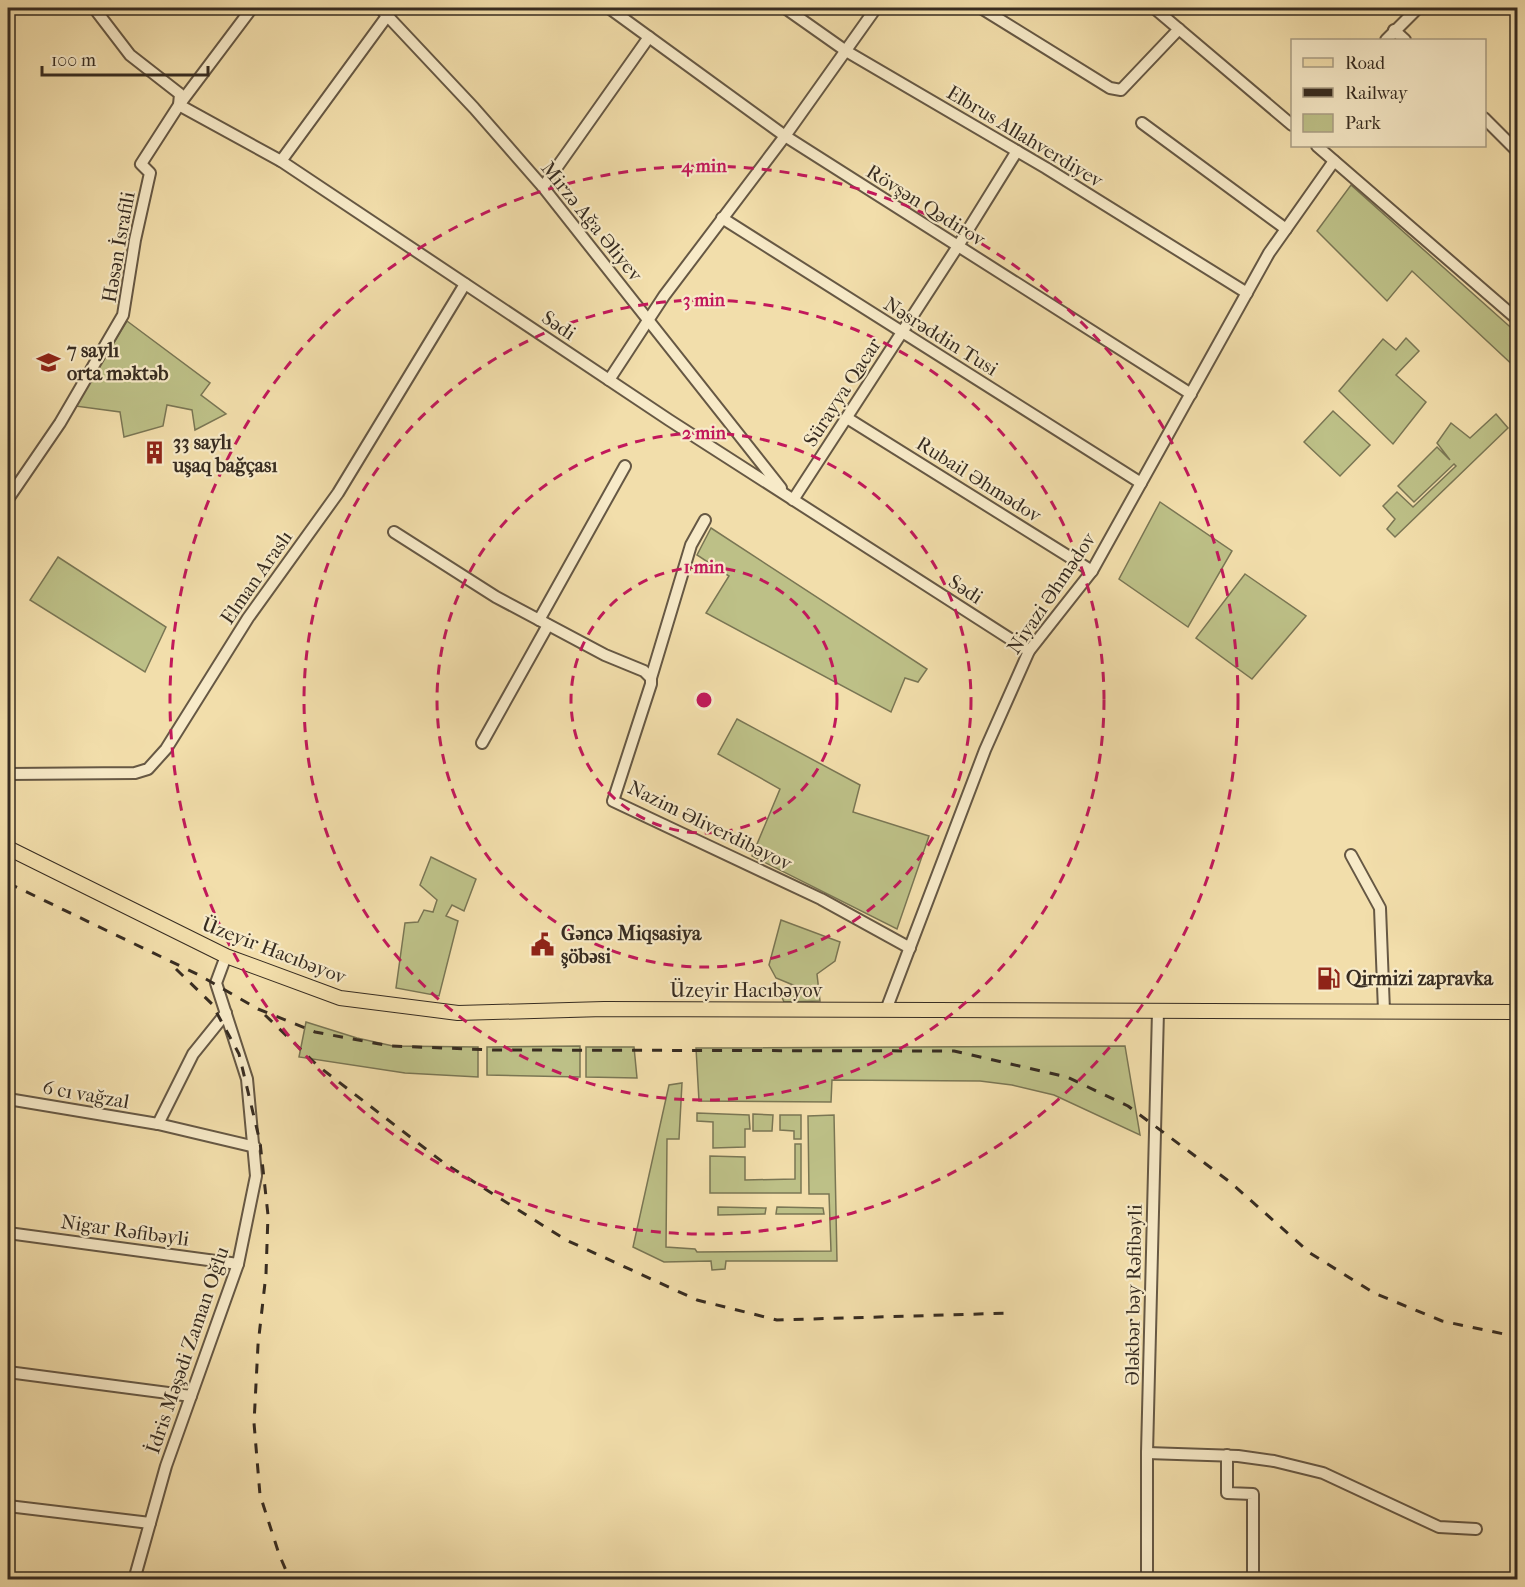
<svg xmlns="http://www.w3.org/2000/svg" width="1525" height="1587" font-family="'IM FELL French Canon',serif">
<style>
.green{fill:#bdc087;stroke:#7a7654;stroke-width:1.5}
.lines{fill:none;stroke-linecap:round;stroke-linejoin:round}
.minor-casing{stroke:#665844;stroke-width:14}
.major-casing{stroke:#372c21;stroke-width:16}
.minor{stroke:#f7eac8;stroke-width:10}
.major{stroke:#f2deab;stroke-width:14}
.rail{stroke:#372c21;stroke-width:3;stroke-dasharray:10 10;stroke-linecap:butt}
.ring{fill:none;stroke:#c2185b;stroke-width:3;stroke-dasharray:10 8}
.labels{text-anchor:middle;stroke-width:4.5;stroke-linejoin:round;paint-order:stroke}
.street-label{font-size:20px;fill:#372c21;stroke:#f7eac8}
.poi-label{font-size:20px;font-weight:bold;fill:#372c21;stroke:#f7eac8;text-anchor:start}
.centre{fill:#c2185b;stroke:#f7eac8;stroke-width:3}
.ring-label{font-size:18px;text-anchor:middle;font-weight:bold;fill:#c2185b;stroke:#f7eac8;stroke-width:4.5;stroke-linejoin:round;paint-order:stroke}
</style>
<rect width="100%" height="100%" fill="#f2deab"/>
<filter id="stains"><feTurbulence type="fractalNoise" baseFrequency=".00333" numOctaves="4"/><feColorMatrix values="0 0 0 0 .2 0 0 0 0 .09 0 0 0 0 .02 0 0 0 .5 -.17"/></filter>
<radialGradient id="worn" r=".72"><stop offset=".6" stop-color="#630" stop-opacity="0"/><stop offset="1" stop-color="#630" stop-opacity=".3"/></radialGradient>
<g class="green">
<polygon points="1351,185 1517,333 1517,369 1412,271 1387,301 1317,231"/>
<polygon points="127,321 210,383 201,395 226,414 195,430 192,410 167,405 163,426 124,437 120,412 75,406"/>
<polygon points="1406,338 1419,351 1396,375 1426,402 1393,444 1339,391 1383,339 1396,350"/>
<polygon points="1333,411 1370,445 1340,476 1304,442"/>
<polygon points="1496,414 1508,428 1395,537 1387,529 1395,519 1383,506 1397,492 1413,507 1456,466 1454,464 1414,502 1398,486 1437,447 1450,460 1437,443 1451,423 1470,438"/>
<polygon points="1160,502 1232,551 1188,627 1119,579"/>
<polygon points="711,528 927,669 918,682 905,678 891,712 706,613 729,576 697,555"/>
<polygon points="58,557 166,627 145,672 30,600"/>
<polygon points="1245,574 1306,616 1252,679 1196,638"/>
<polygon points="737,719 860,785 853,812 929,836 897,929 752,856 780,789 718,754"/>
<polygon points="431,857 476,879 464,911 452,905 446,916 458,921 439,996 396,988 405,923 418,922 424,910 433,912 437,900 420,885"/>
<polygon points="781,920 840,942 835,961 817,974 820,1001 784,1002 780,993 793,985 776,978 769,965"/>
<polygon points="306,1022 357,1038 393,1046 478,1047 478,1077 405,1073 299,1057"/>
<polygon points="580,1046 580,1077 487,1075 487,1047"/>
<polygon points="1125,1046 1140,1135 1054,1095 1012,1085 980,1081 832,1080 831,1102 699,1101 696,1048"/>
<polygon points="586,1047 634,1047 637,1078 586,1077"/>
<polygon points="682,1083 679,1139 667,1139 666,1247 695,1249 697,1252 831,1251 829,1194 809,1194 808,1116 834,1115 837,1261 726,1261 725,1269 712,1270 711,1261 664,1262 633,1247 669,1085"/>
<polygon points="697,1113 749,1115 750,1129 745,1129 745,1147 713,1148 713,1122 697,1121"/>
<polygon points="753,1114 773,1115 772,1131 753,1131"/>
<polygon points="780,1115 801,1115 801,1139 794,1139 794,1131 780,1130"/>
<polygon points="795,1144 801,1144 801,1193 710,1193 710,1156 745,1157 745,1180 795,1179"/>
<polygon points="718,1207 766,1208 765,1214 718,1215"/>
<polygon points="777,1207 823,1208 824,1214 776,1214"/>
</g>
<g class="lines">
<defs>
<g id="minor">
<polyline points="94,8 130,55 180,94 179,105 281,161 669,420 1029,651"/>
<polyline points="380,8 474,108 543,187 781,488"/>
<polyline points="609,8 785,136 1191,394"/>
<polyline points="785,8 846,51 1046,168 1247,293"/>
<polyline points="981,8 1110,88 1121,90 1179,29"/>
<polyline points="1154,8 1292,125"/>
<polyline points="1394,30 1405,40"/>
<polyline points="1386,40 1418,8"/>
<polyline points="1484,118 1518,152"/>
<polyline points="1142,123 1286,229"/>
<polyline points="1317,146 1518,320"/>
<polyline points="281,161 393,8"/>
<polyline points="543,187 649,37"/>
<polyline points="722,218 1141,483"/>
<polyline points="609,380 664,296 785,136 876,8"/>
<polyline points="847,418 1092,571"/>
<polyline points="8,499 60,423 123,315 135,240 150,173 141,164 179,105 252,8"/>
<polyline points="793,500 958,246 1017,151"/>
<polyline points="394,532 496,597 605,655 644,671 651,678 651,684 613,801 821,899 910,948"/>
<polyline points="539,620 625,466"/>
<polyline points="651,678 691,545 705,520"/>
<polyline points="482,743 548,625"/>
<polyline points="8,774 135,773 148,769 166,749 248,618 338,493 465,284"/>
<polyline points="1351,855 1380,908 1384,1011"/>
<polyline points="886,1010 985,750 1029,651 1092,571 1269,253 1334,161"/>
<polyline points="8,1099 158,1124 255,1147"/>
<polyline points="158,1124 193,1054 226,1013"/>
<polyline points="8,1233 238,1264"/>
<polyline points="8,1372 191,1396"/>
<polyline points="1147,1453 1238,1456 1274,1461 1323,1473 1439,1527 1476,1529"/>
<polyline points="1227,1455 1227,1493 1253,1494 1253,1580"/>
<polyline points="8,1506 150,1523"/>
<polyline points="134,1580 166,1466 238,1264 256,1176 247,1079 216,983 226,956"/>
<polyline points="1147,1580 1147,1453 1158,1011"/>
</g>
<polyline id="major" points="8,848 226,956 340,998 458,1013 604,1009 1518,1012"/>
</defs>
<use href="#minor" class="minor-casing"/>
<use href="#major" class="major-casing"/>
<use href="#minor" class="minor"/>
<use href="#major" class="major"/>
<g class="rail">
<polyline points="8,883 199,975 258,1009 315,1032 390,1046 495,1050 954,1051 1067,1077 1128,1106 1230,1182 1310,1253 1374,1293 1442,1321 1518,1337"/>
<polyline points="176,969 212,1004 239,1054 260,1142 268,1215 266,1274 258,1345 254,1423 260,1495 279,1554 290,1580"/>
<polyline points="265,1015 318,1066 444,1163 566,1240 697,1300 777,1320 1013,1313"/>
</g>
</g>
<g class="ring">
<circle cx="704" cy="700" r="133"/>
<circle cx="704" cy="700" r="267"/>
<circle cx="704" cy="700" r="400"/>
<circle cx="704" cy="700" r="534"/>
</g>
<defs>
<symbol id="school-bare" viewBox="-9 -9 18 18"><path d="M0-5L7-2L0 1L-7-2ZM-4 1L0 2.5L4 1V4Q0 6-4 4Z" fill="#8f2418" stroke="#f7eac8" stroke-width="2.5" paint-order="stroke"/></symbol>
<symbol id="building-bare" viewBox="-9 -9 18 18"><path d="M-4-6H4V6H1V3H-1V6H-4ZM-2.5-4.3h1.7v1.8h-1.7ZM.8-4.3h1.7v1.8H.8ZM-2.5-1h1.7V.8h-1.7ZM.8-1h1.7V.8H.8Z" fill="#8f2418" stroke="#f7eac8" stroke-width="2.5" paint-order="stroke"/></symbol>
<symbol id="civic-bare" viewBox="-9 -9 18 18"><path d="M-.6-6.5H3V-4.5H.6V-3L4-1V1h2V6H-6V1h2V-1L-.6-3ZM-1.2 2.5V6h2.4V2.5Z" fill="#8f2418" stroke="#f7eac8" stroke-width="2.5" paint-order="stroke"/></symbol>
<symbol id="fuel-bare" viewBox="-9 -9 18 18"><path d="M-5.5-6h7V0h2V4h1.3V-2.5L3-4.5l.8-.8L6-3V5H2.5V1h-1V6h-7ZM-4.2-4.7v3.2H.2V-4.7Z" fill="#8f2418" stroke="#f7eac8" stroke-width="2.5" paint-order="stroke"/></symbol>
</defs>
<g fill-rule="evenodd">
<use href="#school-bare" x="32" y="346" width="33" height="33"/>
<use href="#building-bare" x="138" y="436" width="33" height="33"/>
<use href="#civic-bare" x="526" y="928" width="33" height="33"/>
<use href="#fuel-bare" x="1312" y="962" width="33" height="33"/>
</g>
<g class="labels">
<g class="street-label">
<text transform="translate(1025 136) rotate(31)" y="7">Elbrus Allahverdiyev</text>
<text transform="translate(926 205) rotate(32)" y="7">Rövşən Qədirov</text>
<text transform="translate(592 221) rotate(51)" y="7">Mirzə Ağa Əliyev</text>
<text transform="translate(118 247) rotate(-80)" y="7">Həsən İsrafili</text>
<text transform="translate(559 325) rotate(34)" y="7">Sədi</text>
<text transform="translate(941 336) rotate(32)" y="7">Nəsrəddin Tusi</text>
<text transform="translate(842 392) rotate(-57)" y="7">Sürayya Qacar</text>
<text transform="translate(979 479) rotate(32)" y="7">Rubail Əhmədov</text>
<text transform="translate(256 577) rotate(-55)" y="7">Elman Araslı</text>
<text transform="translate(966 589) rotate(33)" y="7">Sədi</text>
<text transform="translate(1051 593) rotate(-56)" y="7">Niyazi Əhmədov</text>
<text transform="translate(710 825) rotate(26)" y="7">Nazim Əliverdibəyov</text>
<text transform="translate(274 950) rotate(21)" y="7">Üzeyir Hacıbəyov</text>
<text x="746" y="997">Üzeyir Hacıbəyov</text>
<text transform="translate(86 1094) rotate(10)" y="7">6 cı vağzal</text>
<text transform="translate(125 1230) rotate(8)" y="7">Nigar Rəfibəyli</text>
<text transform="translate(1133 1295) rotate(-89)" y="7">Ələkbər bəy Rəfibəyli</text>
<text transform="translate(187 1350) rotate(-71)" y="7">İdris Məşədi Zaman Oğlu</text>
</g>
<g class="poi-label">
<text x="67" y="357">7 saylı<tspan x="67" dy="23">orta məktəb</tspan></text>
<text x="173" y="449">33 saylı<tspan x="173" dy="23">uşaq bağçası</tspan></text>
<text x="561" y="940">Gəncə Miqsasiya<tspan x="561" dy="23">şöbəsi</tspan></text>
<text x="1346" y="985">Qirmizi zapravka</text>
</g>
</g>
<circle cx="704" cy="700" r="9" class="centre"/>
<g class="ring-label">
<text x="704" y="172">4 min</text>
<text x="704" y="306">3 min</text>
<text x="704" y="439">2 min</text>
<text x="704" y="573">1 min</text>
</g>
<rect width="1525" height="1587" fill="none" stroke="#f2deab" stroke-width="30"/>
<rect x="9" y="9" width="1507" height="1569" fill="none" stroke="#372c21" stroke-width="3"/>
<rect x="15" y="15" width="1495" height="1557" fill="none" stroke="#372c21" stroke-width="1.5"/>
<rect x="1291" y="39" width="195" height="108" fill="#f7eac8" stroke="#aa9e85" stroke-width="1.5"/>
<rect x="1303" y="58" width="30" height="9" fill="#f2deab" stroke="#aa9e85" stroke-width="1.5"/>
<text x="1345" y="69" font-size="18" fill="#372c21">Road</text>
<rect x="1303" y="88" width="30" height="9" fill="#372c21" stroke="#aa9e85" stroke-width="1.5"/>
<text x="1345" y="99" font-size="18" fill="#372c21">Railway</text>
<rect x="1303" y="114" width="30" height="18" fill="#bdc087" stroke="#aa9e85" stroke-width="1.5"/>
<text x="1345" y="129" font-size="18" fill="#372c21">Park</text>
<path d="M42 66v9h166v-9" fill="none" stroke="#372c21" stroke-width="3"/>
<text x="51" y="66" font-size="18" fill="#372c21" stroke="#f7eac8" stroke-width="4.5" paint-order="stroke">100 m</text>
<rect width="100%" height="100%" filter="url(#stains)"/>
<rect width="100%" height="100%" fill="url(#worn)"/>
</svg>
